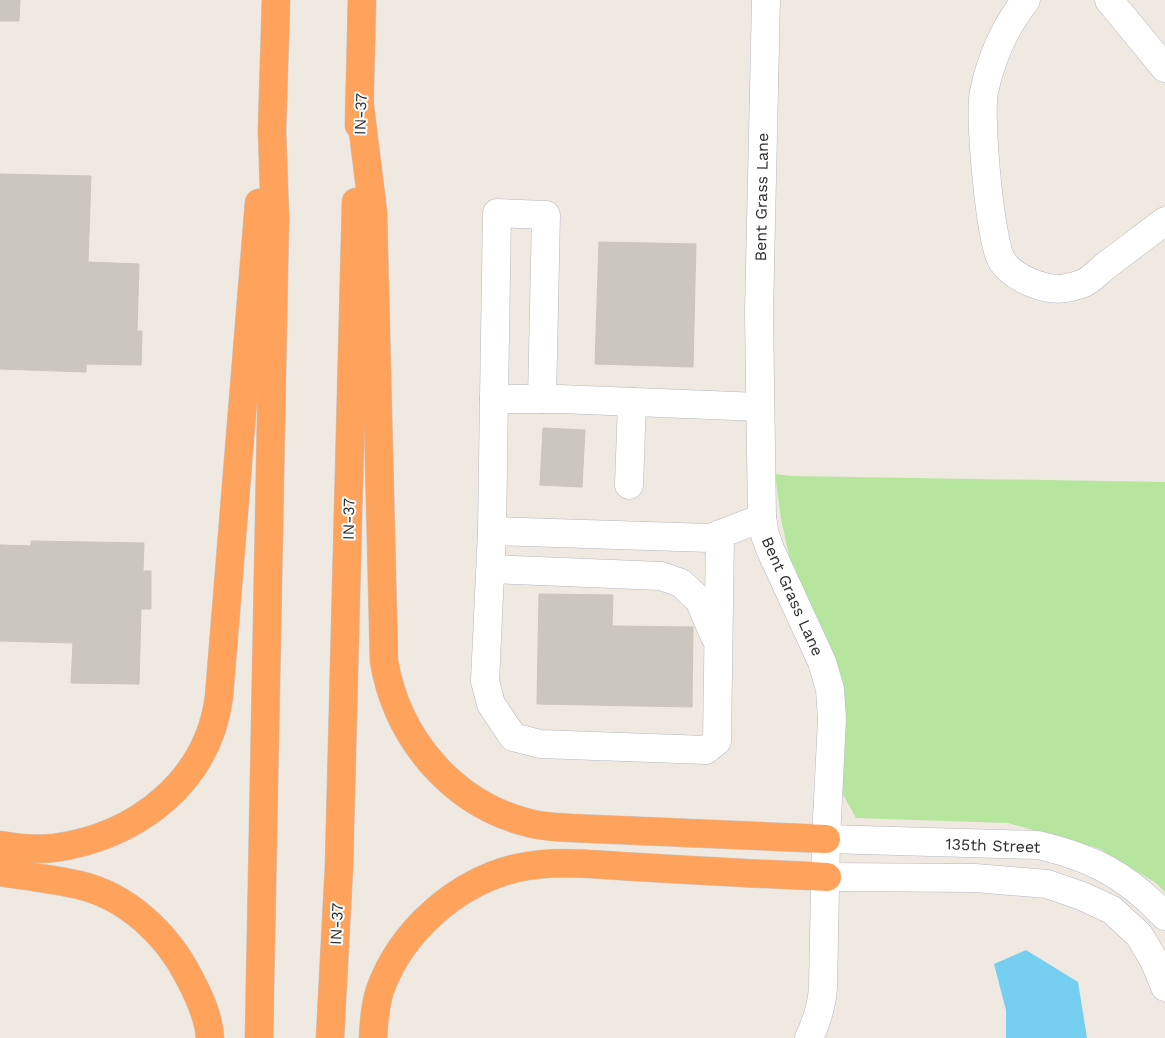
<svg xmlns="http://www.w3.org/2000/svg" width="1165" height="1038" font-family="'Work Sans',sans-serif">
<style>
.green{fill:#b6e59e}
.water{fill:#75cff0}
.building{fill:#cbc7bf;stroke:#cbc5ba}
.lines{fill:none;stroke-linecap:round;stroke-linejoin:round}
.minor-casing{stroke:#b4b7c1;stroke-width:29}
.highway-casing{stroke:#c9c9c9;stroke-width:29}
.minor{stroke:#fff;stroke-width:28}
.highway{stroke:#ffa35c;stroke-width:28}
.labels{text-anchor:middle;stroke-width:4;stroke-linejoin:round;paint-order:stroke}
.street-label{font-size:16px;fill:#2e2e2e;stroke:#fff}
</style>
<rect width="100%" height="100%" fill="#efe9e1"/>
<polygon class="green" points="775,474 791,476 1165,482 1165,892 1156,883 1100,849 1008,823 856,818 841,791 781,519"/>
<polygon class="water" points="1026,950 1078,982 1087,1038 1006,1038 1006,1010 994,964"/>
<g class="building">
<polygon points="0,0 20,0 19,21 0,21"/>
<polygon points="0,174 91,176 88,262 139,264 137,331 142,331 141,365 86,364 86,372 0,369"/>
<polygon points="599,242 696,244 693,367 595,364"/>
<polygon points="543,428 585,430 582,487 540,485"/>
<polygon points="31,541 144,543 143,571 151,571 151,609 141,609 139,684 71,683 73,643 0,641 0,545 31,546"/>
<polygon points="539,594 613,595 612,626 693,627 692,707 537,704"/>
</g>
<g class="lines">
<defs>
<g id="minor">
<path d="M766,0L759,312L762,518L765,535L770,549L822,662L830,689L832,719L826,839L823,987C822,1006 817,1021 809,1038"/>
<path d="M1026,0C1004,28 991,58 984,92C979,116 990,242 1002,261C1013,278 1046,292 1066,288C1071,287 1079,285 1084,283C1092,279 1100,270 1108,264C1127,250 1146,235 1165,221"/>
<polyline points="1109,0 1165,68"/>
<polyline points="494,399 497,213 546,215 542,399"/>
<polyline points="629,485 632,402"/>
<polyline points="492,531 494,399 560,399 760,407"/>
<polyline points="720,534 717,741 706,750 540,744 513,737 491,704 485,681 492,531 710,538 762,518"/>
<polyline points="491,569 661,576 681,583 699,600 715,637"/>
<path d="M826,839L1038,845C1093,858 1126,875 1165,916"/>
<polyline points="827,877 975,878 1047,884 1082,896 1112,910 1139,935 1154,960 1165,987"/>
</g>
<g id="highway">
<path d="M360,107L373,212L384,661C397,738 452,804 529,823C542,827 557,827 571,828L826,839"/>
<polyline points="359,125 362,0"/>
<path d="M0,845C17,848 36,850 54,848C136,837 208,782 219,697L259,203"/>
<path d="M0,872C26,876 53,879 79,885C127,896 167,934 189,977C199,996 209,1017 210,1038"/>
<polyline points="259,1038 275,217 272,131 276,0"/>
<polyline points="330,1038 339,867 356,202"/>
<path d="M373,1038C374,1022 375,1005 380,990C401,931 457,882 517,868C555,859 598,865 637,867C701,871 764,874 827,877"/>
</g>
</defs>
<use href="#minor" class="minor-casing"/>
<use href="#highway" class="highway-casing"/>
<use href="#minor" class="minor"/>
<use href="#highway" class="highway"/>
</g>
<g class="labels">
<g class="street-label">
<text transform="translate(360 114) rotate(-88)" y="6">IN-37</text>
<text transform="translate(761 197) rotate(-89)" y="6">Bent Grass Lane</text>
<text transform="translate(348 519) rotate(-89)" y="6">IN-37</text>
<text transform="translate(793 596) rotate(66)" y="6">Bent Grass Lane</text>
<text transform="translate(993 845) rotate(2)" y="6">135th Street</text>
<text transform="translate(336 924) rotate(-87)" y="6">IN-37</text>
</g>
</g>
</svg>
